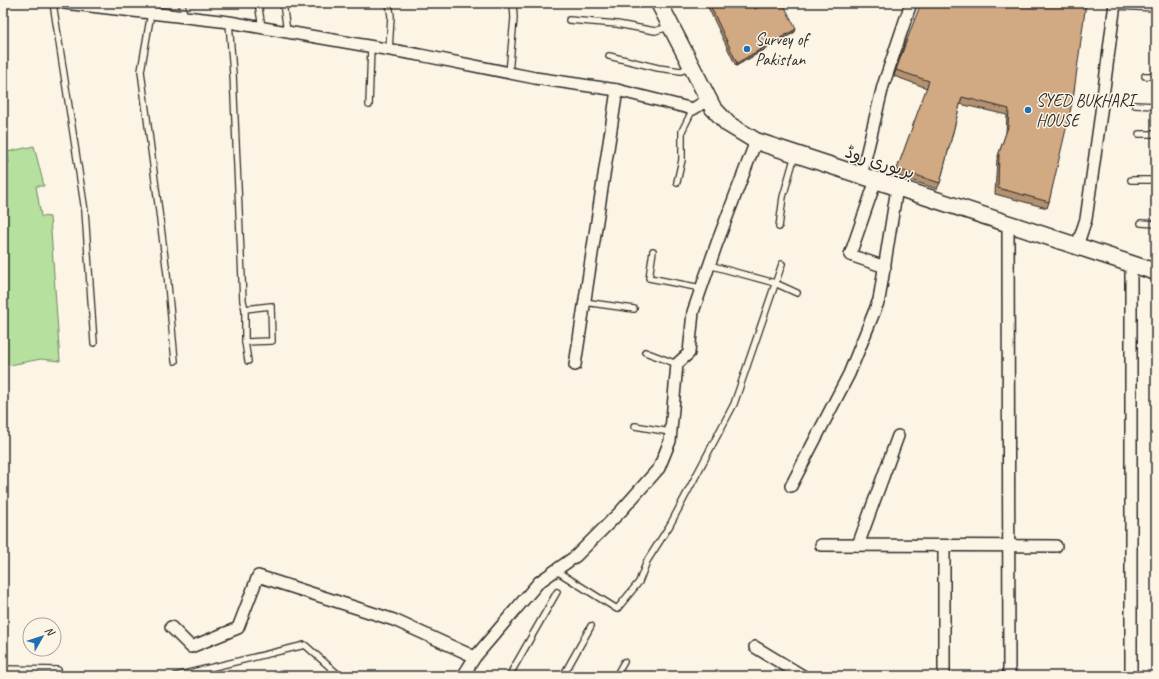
<svg xmlns="http://www.w3.org/2000/svg" width="1159" height="679" font-family="Caveat,'Playpen Sans Arabic',sans-serif">
<style>
.green{fill:#b6e09d;stroke:#708664}
.lines{fill:none;stroke-linecap:round;stroke-linejoin:round}
.lane-casing{stroke:#2b2b2b;stroke-width:8}
.street-casing{stroke:#2b2b2b;stroke-width:14}
.secondary-casing{stroke:#2b2b2b;stroke-width:19}
.lane{stroke:#fcf5e5;stroke-width:5.5}
.street{stroke:#fcf5e5;stroke-width:11}
.secondary{stroke:#fcf5e5;stroke-width:16}
.wall{fill:#b49170;stroke:#2b2b2b}
.shaded-wall{fill:#92765b;stroke:#2b2b2b}
.building{fill:#d1a982;stroke:#2b2b2b}
.poi-dot{fill:#1f6fb2;stroke:#fcf5e5;stroke-width:1.5}
.labels{text-anchor:middle;stroke-width:3;stroke-linejoin:round;paint-order:stroke}
.poi-label{font-size:17px;fill:#2b2b2b;stroke:#fcf5e5;text-anchor:start}
.street-label{font-size:17px;fill:#2b2b2b;stroke:#fcf5e5}
</style>
<rect width="100%" height="100%" fill="#fcf5e5"/>
<filter id="ink" filterUnits="userSpaceOnUse"><feTurbulence type="fractalNoise" baseFrequency=".025" numOctaves="2"/><feDisplacementMap in="SourceGraphic" scale="8" xChannelSelector="R" yChannelSelector="G"/><feConvolveMatrix kernelMatrix="1 2 1 2 8 2 1 2 1" color-interpolation-filters="sRGB"/></filter>
<g filter="url(#ink)">
<polygon class="green" points="34,146 44,186 36,186 41,216 50,217 60,361 41,359 10,365 3,362 3,164 9,163 7,152"/>
<g class="lines">
<defs>
<g id="lane">
<polyline points="53,3 85,211 94,343"/>
<polyline points="182,3 184,17"/>
<polyline points="258,3 262,27"/>
<polyline points="283,3 287,32"/>
<polyline points="1114,6 1156,8"/>
<polyline points="151,13 141,71 167,274 175,361"/>
<polyline points="569,20 617,24 655,31 669,27"/>
<polyline points="229,22 233,74 243,301 245,309 271,306 272,341 245,342 245,309"/>
<polyline points="389,50 391,16 389,3"/>
<polyline points="609,56 658,68 681,71 690,67"/>
<polyline points="509,73 514,18 513,3"/>
<polyline points="1145,76 1156,76"/>
<polyline points="369,105 371,47"/>
<polyline points="1135,105 1156,106"/>
<polyline points="3,123 4,129"/>
<polyline points="1139,134 1156,134"/>
<polyline points="1131,180 1156,180"/>
<polyline points="677,182 682,160 682,131 693,109"/>
<polyline points="1141,223 1156,224"/>
<polyline points="779,227 783,197 795,155"/>
<polyline points="653,251 649,278 701,288"/>
<polyline points="709,265 775,283 797,293"/>
<polyline points="584,302 634,309"/>
<polyline points="245,342 248,361"/>
<polyline points="645,352 677,364"/>
<polyline points="635,426 670,432"/>
<polyline points="555,570 617,609 639,582 647,561 670,525 734,404 782,264"/>
<polyline points="3,669 58,670 60,676"/>
<polyline points="176,676 305,645 340,676"/>
<polyline points="509,676 557,592"/>
<polyline points="563,676 591,626"/>
<polyline points="616,676 624,662"/>
</g>
<g id="street">
<polyline points="64,3 229,22 420,55 535,78 617,90 693,109 709,99"/>
<polyline points="861,176 883,86 911,3"/>
<polyline points="876,180 850,255 885,267"/>
<polyline points="1008,224 1009,676"/>
<polyline points="1077,246 1086,219 1100,120 1115,3"/>
<polyline points="1131,264 1131,676"/>
<polyline points="575,365 617,90"/>
<polyline points="791,486 849,374 879,300 897,188"/>
<polyline points="821,545 1056,546"/>
<polyline points="858,545 898,436"/>
<polyline points="171,627 191,647 238,628 258,576 394,620 475,657"/>
<polyline points="755,647 803,676"/>
<polyline points="463,676 475,657 539,582 576,556 621,511 659,468 670,441 677,364 689,353 693,312 717,243 756,141"/>
<polyline points="944,676 944,546"/>
</g>
<polyline id="secondary" points="659,3 713,108 728,124 756,141 1156,272"/>
</defs>
<use href="#lane" class="lane-casing"/>
<use href="#street" class="street-casing"/>
<use href="#secondary" class="secondary-casing"/>
<use href="#lane" class="lane"/>
<use href="#street" class="street"/>
<use href="#secondary" class="secondary"/>
</g>
<g class="wall">
<polygon points="706,3 753,3 755,9 795,32 736,66"/>
<polygon points="1086,3 1049,202 1047,208 995,194 997,159 1006,133 1007,115 960,104 940,183 937,189 895,175 927,88 894,76 906,42"/>
</g>
<polygon class="shaded-wall" points="796,29 795,32 736,66 737,63"/>
<g class="building">
<polygon points="709,3 753,3 755,9 769,3 783,3 796,29 737,63"/>
<polygon points="921,3 1086,3 1073,99 1049,202 998,188 999,153 1008,127 1009,109 962,97 940,183 897,169 929,81 896,70 906,42"/>
</g>
</g>
<g class="poi-dot">
<circle cx="747" cy="49" r="4"/>
<circle cx="1028" cy="110" r="4"/>
</g>
<g class="labels">
<g class="poi-label">
<text x="755" y="45">Survey of<tspan x="755" dy="20">Pakistan</tspan></text>
<text x="1036" y="106">SYED BUKHARI<tspan x="1036" dy="20">HOUSE</tspan></text>
</g>
<g class="street-label">
<text transform="translate(880 162) rotate(18)" y="6">بریوری روڈ</text>
</g>
</g>
<rect width="1159" height="679" fill="none" stroke="#fcf5e5" stroke-width="16"/>
<rect x="8" y="8" width="1143" height="663" fill="none" stroke="#2b2b2b" stroke-width="1.5" filter="url(#ink)"/>
<g transform="translate(42 637) rotate(51)"><circle r="19" fill="#fcf5e5" stroke="#a8a49b"/>
<path d="M0-3L7 15L0 10L-7 15Z" fill="#1f6fb2"/>
<text y="-6" font-size="11" font-weight="bold" text-anchor="middle" fill="#2b2b2b">N</text>
</g>
</svg>
